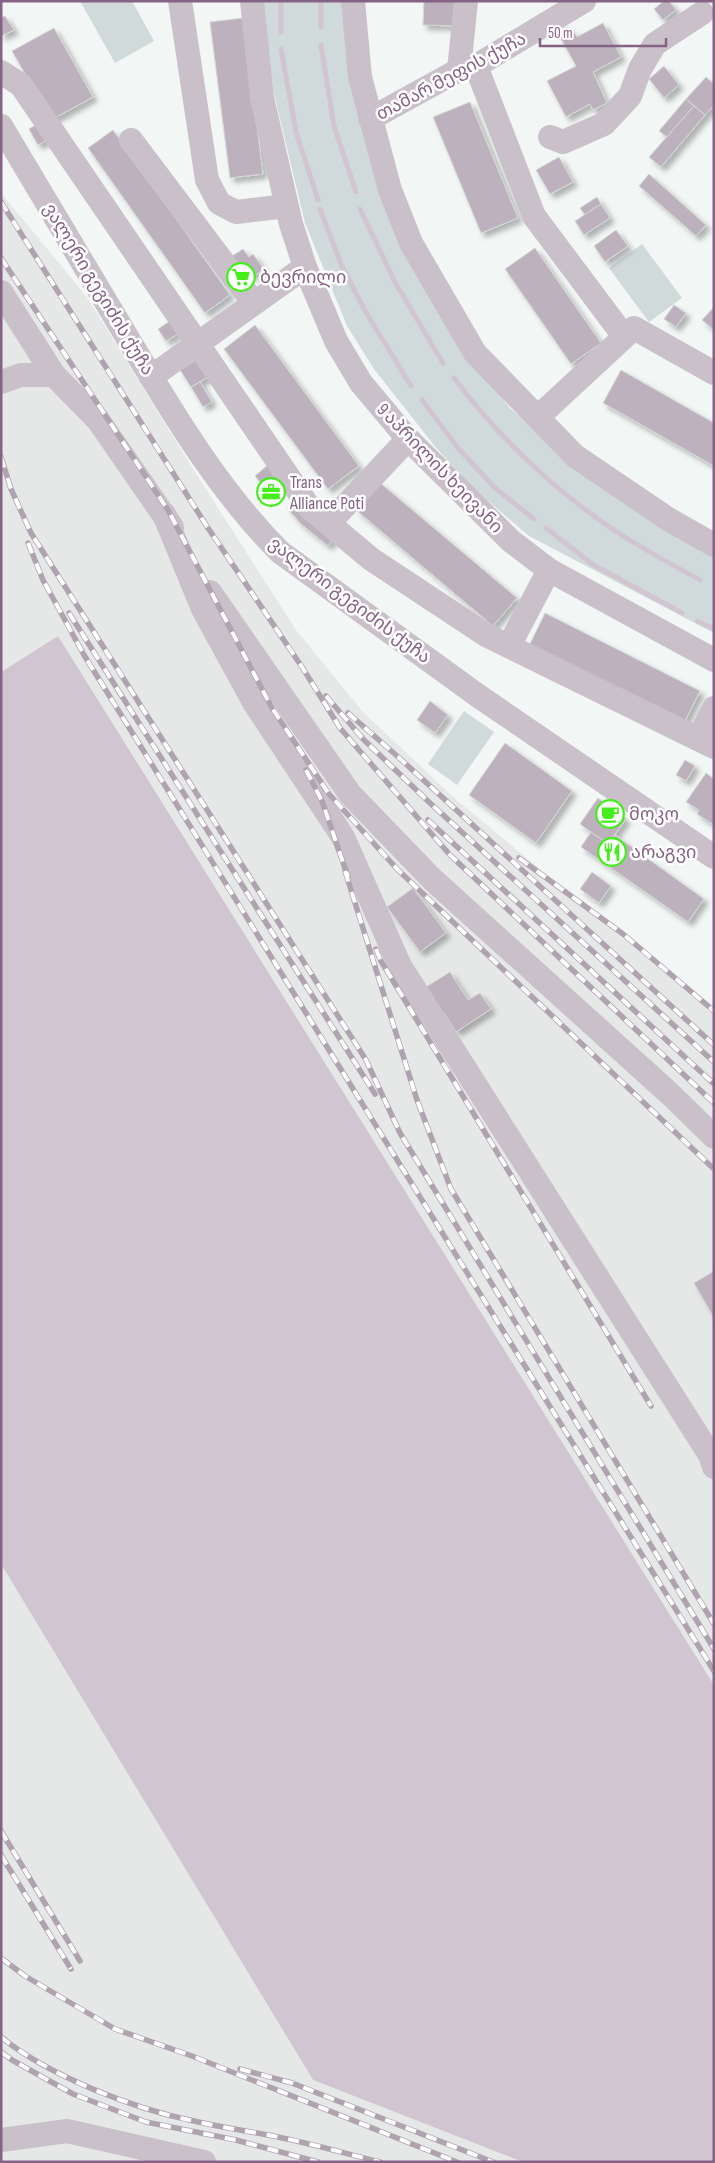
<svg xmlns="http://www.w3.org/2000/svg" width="715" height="2163" font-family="'Sofia Sans Condensed','Noto Sans Georgian',sans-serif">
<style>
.built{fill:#e6e7e7}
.green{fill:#d1dadb}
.water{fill:#d1c5d2}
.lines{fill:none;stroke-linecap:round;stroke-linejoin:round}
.stream{stroke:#d1c5d2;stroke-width:5}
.building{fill:#bdb1be;stroke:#d5d7d6;filter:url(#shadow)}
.minor{stroke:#c9c0c9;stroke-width:24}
.rail-casing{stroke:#afa3af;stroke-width:5.5}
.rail{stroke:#fff;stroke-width:4;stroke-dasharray:11;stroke-linecap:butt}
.labels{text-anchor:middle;stroke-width:5;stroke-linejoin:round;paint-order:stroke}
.street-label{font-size:18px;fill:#856385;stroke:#fff}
.poi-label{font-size:18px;fill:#856385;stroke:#fff;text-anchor:start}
</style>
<defs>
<filter id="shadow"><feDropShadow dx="4.5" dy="4.5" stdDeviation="2.5" flood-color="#0004"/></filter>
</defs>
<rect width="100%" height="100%" fill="#f2f6f5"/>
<g class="built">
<polygon points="1,193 87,297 195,472 296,630 363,712 452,796 714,1014 714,1685 58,636 1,672"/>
<polygon points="1,1564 313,2080 523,2162 1,2162"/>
</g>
<g class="green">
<polygon points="80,1 132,1 154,41 115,63"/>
<polygon points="261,1 346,1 352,68 462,347 510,408 567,459 714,553 714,633 529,536 474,489 437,449 374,369 347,326 305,223 274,94"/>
<polygon points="642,244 682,298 649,322 609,268"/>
<polygon points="464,711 494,732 457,785 428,764"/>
</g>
<polygon class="water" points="58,636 714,1685 714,2162 523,2162 313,2080 1,1564 1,672"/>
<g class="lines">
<g class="stream">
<polyline points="281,1 281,32"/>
<polyline points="321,27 321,1"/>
<polyline points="321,45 334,126 356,192"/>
<polyline points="281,49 296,132 318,200"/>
<polyline points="320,209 341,264 364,309 411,386"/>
<polyline points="360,209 396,284 443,363"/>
<path d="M454,378C503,443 569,505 640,546C659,558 680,569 700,580"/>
<polyline points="422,400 458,448 495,488 534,519"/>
<polyline points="546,528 592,564 682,613"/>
<polyline points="697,621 714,629"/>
</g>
</g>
<g class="building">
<polygon points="424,1 457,1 456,26 423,25"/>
<polygon points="664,1 669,1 676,10 663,20 654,9"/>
<polygon points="5,16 14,30 1,36 1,17"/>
<polygon points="243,18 263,174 230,178 210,22"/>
<polygon points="603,23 621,57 593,72 607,103 593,110 590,104 566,117 547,81 576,66 560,37 573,30 577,37"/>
<polygon points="54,28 93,97 51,120 12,51"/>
<polygon points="664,66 679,85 664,98 649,79"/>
<polygon points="706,77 714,84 714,105 705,115 686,99"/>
<polygon points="686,99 694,106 667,137 659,131"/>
<polygon points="470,102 518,218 481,233 433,117"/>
<polygon points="694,106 705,115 661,167 649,157"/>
<polygon points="44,120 54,136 38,145 29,129"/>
<polygon points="113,130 230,295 205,313 88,148"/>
<polygon points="559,157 573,182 550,194 536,170"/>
<polygon points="649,174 706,225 696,236 639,186"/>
<polygon points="597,197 601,204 585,215 580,208"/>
<polygon points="601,204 610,218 584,235 575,221"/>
<polygon points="616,230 628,246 605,262 594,246"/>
<polygon points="535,248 601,343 571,364 505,269"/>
<polygon points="243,249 249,257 253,254 264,269 253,277 244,265 241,267 226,260"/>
<polygon points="674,305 686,313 676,327 664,319"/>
<polygon points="714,307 714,330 702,320"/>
<polygon points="170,321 178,334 166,341 158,329"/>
<polygon points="255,325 359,466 328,489 224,349"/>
<polygon points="202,356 213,374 191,387 180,370"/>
<polygon points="621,370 714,423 714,466 603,403"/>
<polygon points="200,382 212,402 203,407 191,387"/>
<polygon points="269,464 286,485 271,496 255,476"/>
<polygon points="379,482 517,598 493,626 356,510"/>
<polygon points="298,498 337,535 328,546 301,524 287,508"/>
<polygon points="545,613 700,691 683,725 529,646"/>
<polygon points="430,701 448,715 435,733 417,720"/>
<polygon points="505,743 572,791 536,843 469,795"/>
<polygon points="685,760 695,766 686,781 676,775"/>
<polygon points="706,773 714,779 714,825 697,814 699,810 686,802"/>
<polygon points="598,798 626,819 608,844 580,824"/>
<polygon points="591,832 608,844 598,859 581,847"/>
<polygon points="615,835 704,899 688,922 598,859"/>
<polygon points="592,872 611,886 599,903 580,889"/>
<polygon points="413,888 446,933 420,952 387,907"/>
<polygon points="450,972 468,1000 480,993 491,1009 456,1032 445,1014 439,1018 421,990"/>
<polygon points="714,1271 714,1318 694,1283"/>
</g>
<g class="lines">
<g class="minor">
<polyline points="180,1 207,180 219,203 236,212 286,206"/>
<polyline points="252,1 262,98 291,224 305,267 336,341 361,383 408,439 511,541 549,570 714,660"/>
<polyline points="353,1 360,77 390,190 411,243 475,353 575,456 668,519 714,545"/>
<polyline points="476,66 534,216 623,335"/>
<polyline points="459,70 466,1"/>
<polyline points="1,72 21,85 309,507 371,559 486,635 714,747"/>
<polyline points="370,119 459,70 476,66 584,1"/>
<path d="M1,126C43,197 85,267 127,337C173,413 218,490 280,552L477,695L714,857"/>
<polyline points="550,137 563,142 604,124 630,96 640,69 655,44 702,13"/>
<polyline points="131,140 254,303"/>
<polyline points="1,292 54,375"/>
<polyline points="151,377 305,267"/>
<polyline points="1,382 21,375 54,375 98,420 172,527"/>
<polyline points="538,417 634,328 714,373"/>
<polyline points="164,514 203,609 255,704 343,837 400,966 710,1455 714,1467"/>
<polyline points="329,523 408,439"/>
<polyline points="210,592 350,794 432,879 670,1094 714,1137"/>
<polyline points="509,646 549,570"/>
<polyline points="698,739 714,708"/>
<polyline points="1,2140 67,2131 204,2162"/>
</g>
<defs>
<g id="rail">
<polyline points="1,202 208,528 302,667 340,728 450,855 714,1103"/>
<polyline points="1,258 168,510 272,708 329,794 398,870 714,1169"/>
<polyline points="1,457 11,489 31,533 366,1060 400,1133 714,1649"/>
<polyline points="28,543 43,580 84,655 714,1671"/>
<polyline points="69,613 375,1094"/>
<polyline points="326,696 364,740 430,803 714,1062"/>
<polyline points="348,713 396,755 714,1045"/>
<polyline points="306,770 322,801 348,877"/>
<polyline points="428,820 714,1084"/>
<polyline points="519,858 623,934 714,1011"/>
<polyline points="345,871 417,1100 451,1189 714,1624"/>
<polyline points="376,949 381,961 651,1406"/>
<polyline points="1,1831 80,1961"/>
<polyline points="1,1855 71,1969"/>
<polyline points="1,1958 25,1976 115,2029 192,2056 457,2162"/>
<path d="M1,2037C49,2076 134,2109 194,2121C220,2127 247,2131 273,2136C309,2143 344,2153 380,2162"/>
<polyline points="1,2052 12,2060 73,2094 146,2122 236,2140 318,2162"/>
<polyline points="240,2069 292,2083 493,2162"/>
</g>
</defs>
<use href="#rail" class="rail-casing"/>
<use href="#rail" class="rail"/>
</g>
<defs>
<symbol id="supermarket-ring" viewBox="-11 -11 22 22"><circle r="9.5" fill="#fff" stroke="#43ee1b" stroke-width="1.5"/><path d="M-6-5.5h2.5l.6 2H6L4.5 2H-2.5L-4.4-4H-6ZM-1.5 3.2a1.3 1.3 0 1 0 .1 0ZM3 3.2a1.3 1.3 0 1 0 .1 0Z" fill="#43ee1b"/></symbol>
<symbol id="office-ring" viewBox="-11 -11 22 22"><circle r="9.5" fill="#fff" stroke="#43ee1b" stroke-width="1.5"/><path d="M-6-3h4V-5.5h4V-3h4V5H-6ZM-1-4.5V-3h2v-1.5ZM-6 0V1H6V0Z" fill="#43ee1b"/></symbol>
<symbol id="cafe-ring" viewBox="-11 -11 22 22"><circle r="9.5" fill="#fff" stroke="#43ee1b" stroke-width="1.5"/><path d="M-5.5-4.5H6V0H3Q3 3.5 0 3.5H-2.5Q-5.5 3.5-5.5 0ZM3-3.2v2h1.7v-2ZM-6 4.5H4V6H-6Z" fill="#43ee1b"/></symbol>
<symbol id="restaurant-ring" viewBox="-11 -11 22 22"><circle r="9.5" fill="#fff" stroke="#43ee1b" stroke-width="1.5"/><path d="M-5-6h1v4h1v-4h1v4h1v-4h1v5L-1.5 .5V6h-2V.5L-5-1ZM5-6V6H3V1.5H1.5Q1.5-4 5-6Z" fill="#43ee1b"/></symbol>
</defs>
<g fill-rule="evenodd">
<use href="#supermarket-ring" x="225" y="261" width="32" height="32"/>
<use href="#office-ring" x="255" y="476" width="32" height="32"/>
<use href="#cafe-ring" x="594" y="798" width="32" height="32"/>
<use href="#restaurant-ring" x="596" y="836" width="32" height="32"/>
</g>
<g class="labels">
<g class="street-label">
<text transform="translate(451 76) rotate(-28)" y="6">თამარ მეფის ქუჩა</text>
<text transform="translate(99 289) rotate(59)" y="6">ვალერი გეგიძის ქუჩა</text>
<text transform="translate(440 468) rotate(46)" y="6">9 აპრილის ხეივანი</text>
<text transform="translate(350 600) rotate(37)" y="6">ვალერი გეგიძის ქუჩა</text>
</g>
<g class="poi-label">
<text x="260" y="283">ბევრილი</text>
<text x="290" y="488">Trans<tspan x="290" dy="21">Alliance Poti</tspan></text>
<text x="629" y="820">მოკო</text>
<text x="631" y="858">არაგვი</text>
</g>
</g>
<rect width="715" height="2163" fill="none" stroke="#856385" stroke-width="5"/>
<path d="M540 38v8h126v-8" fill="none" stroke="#856385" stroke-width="2.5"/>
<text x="548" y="38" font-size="15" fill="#856385" stroke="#ffffff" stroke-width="4" paint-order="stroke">50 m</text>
</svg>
